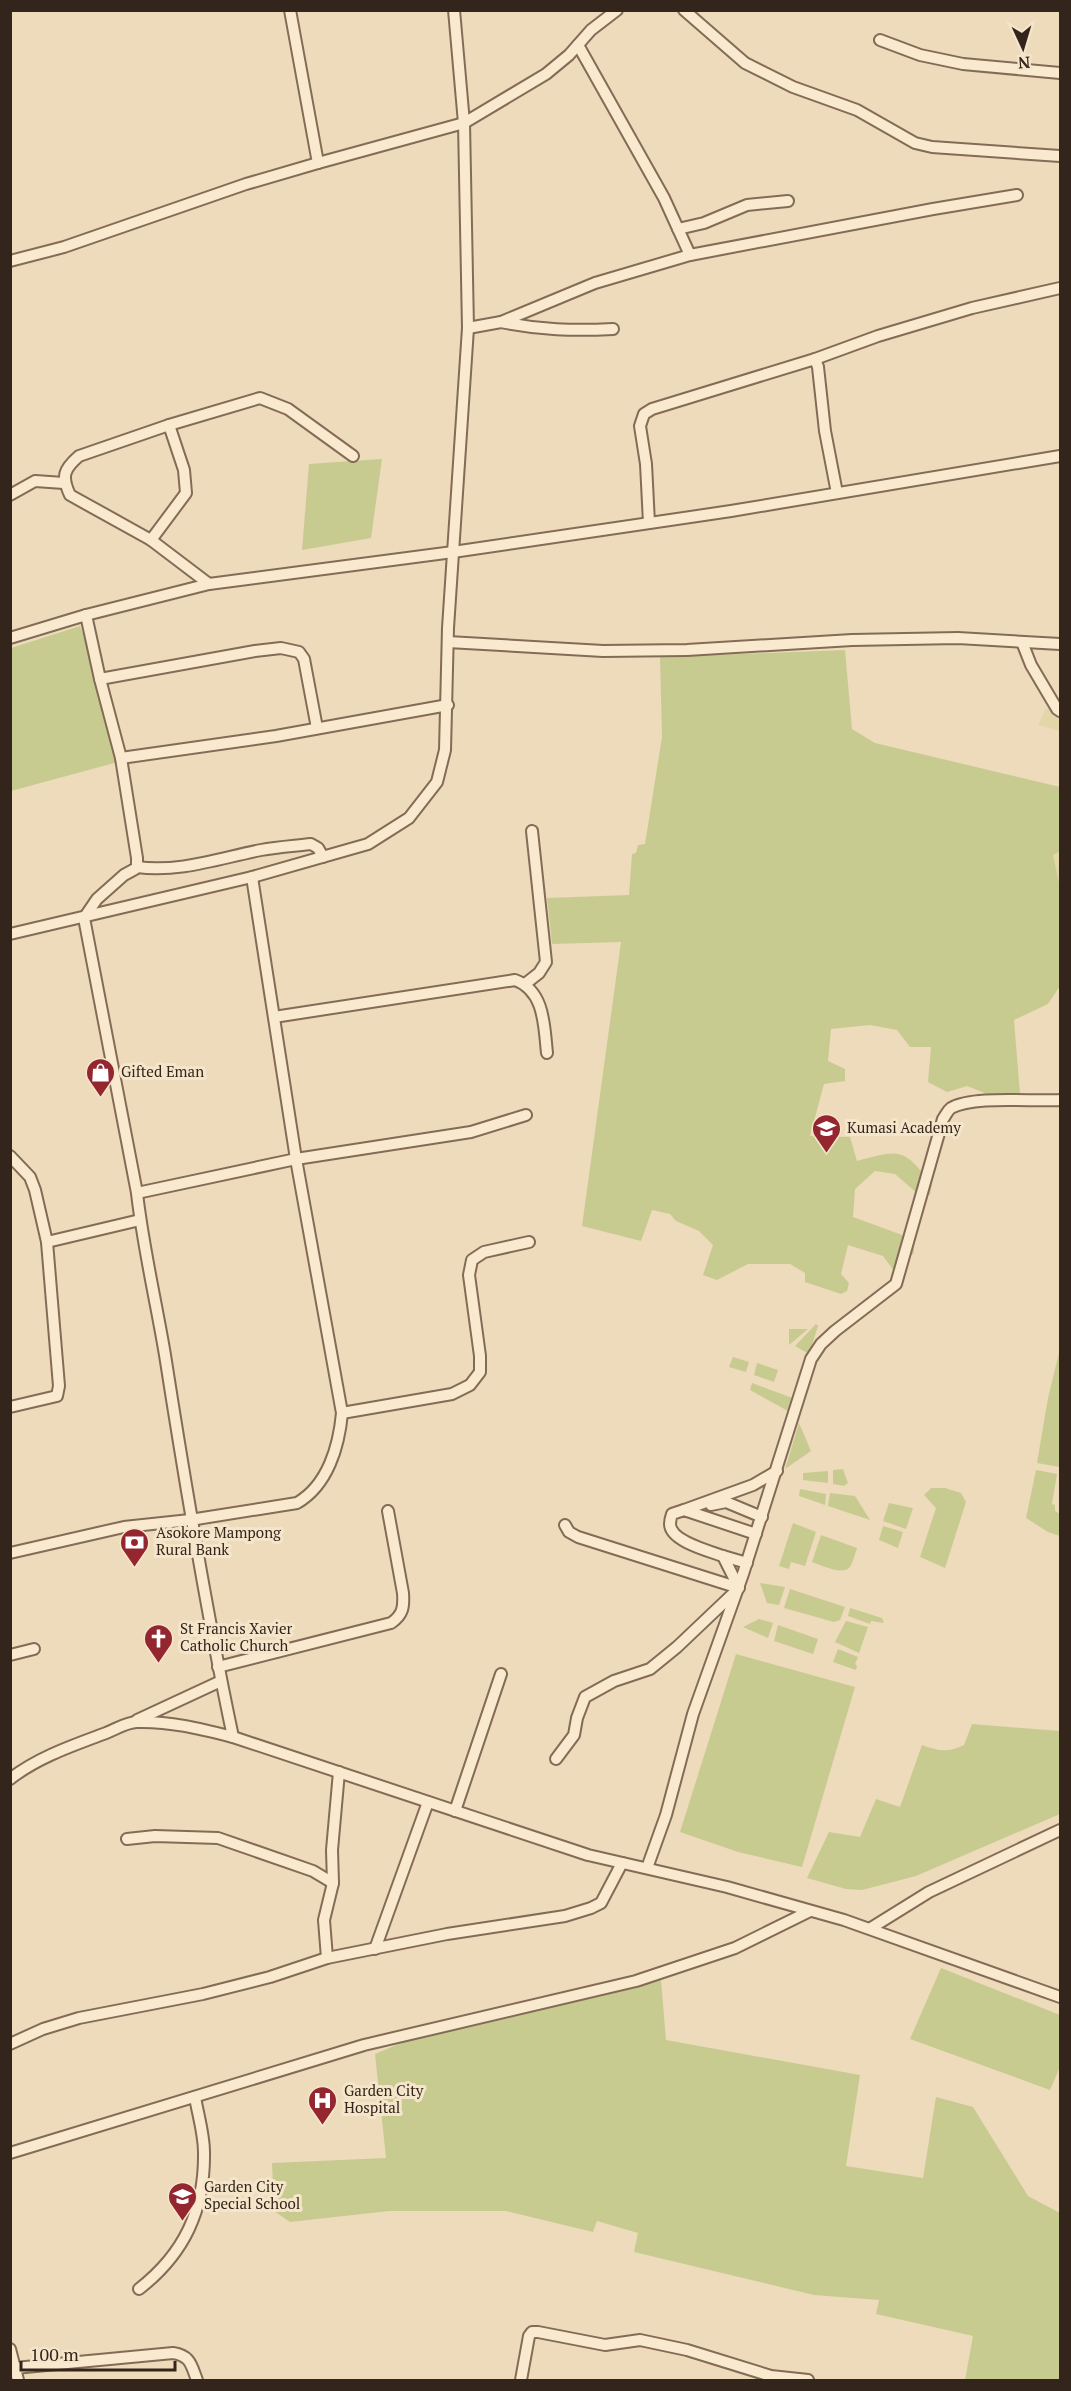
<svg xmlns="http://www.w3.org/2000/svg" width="1071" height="2391" font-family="'PT Serif',serif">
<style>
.farmland{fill:#e3d6a9}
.green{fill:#c8cb90}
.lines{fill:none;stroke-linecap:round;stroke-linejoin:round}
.minor-casing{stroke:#846b56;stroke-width:14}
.minor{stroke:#f9e9cf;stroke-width:10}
.labels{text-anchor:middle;stroke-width:6;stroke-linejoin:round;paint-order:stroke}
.poi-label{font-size:15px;fill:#33251b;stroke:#f5e6cb;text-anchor:start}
</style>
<rect width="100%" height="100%" fill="#eddbbc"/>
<g class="farmland">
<polygon points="1046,708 1060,713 1060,731 1038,725"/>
<polygon points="1060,851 1060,887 1053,855"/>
</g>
<g class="green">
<polygon points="382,459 371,538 302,550 309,464"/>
<polygon points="80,626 93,661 118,762 11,791 11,648"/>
<path d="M845,650L852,729L875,743L1060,787V851L1053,855L1060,887V986L1048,1004L1014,1020L1020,1094L992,1096L967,1086L947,1092L928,1082L931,1047H910L897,1030L870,1025L831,1029L828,1061L845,1069V1081L824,1084L810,1136L850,1137L857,1161C901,1149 903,1148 932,1184L930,1195L918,1194L895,1174L875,1171L855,1189L853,1217L913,1239L914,1253L894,1271L883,1256L848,1245L841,1274L849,1283L847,1291L841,1294L805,1282V1273L790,1264H748L717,1280L703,1275L713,1245L699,1231L676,1221L670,1214L652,1210L641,1241L582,1226L621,942L552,944L547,898L629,895L632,854L636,853L638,845L645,844L662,737L660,657Z"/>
<polygon points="816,1324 818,1326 809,1354 795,1346"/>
<polygon points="789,1329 808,1329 789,1345"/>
<polygon points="1060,1349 1060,1467 1037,1463 1048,1398"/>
<polygon points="733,1357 749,1362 746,1372 729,1367"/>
<polygon points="757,1363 778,1370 774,1382 754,1375"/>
<polygon points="752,1383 795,1399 792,1409 788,1411 750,1390"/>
<polygon points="799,1423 811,1451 785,1469"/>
<polygon points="843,1469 848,1483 844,1486 833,1484 833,1470"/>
<polygon points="1036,1470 1057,1474 1052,1504 1055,1505 1055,1511 1060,1514 1060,1536 1048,1532 1026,1518"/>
<polygon points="828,1471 828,1483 803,1480 803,1473"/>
<polygon points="931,1488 945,1488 961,1493 966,1502 945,1568 920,1557 936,1508 924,1495"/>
<polygon points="800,1489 826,1494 825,1505 799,1496"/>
<polygon points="830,1493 855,1496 870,1520 828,1506"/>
<polygon points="889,1503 913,1508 906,1529 883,1521"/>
<polygon points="793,1523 816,1532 805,1566 791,1562 789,1569 779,1566"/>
<polygon points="883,1526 903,1532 898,1548 879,1540"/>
<path d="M821,1535L857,1548C855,1554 853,1562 850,1567C843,1576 821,1565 812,1562Z"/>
<polygon points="760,1583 785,1587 779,1605 767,1603"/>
<polygon points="790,1589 845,1607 840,1620 834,1622 784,1608"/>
<polygon points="850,1608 882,1618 884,1623 871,1621 870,1624 848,1616"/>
<polygon points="759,1619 773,1623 768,1638 743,1627"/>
<polygon points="846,1621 868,1627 859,1653 835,1642"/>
<polygon points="778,1625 818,1639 813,1654 774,1641"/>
<polygon points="838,1649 858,1657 855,1664 857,1666 856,1670 833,1662"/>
<polygon points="736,1654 855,1687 802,1867 738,1852 680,1832"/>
<path d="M972,1724L1060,1731V1814L916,1876L862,1890L846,1889L807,1878L829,1832L860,1837L876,1799L900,1807L922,1745C938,1751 948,1753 964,1745Z"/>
<polygon points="941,1968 1060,2015 1060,2067 1050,2090 910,2039"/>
<polygon points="661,1980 666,2040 860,2075 846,2166 923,2178 936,2097 973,2107 1028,2196 1060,2213 1060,2380 965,2380 973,2336 876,2314 879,2300 814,2295 634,2252 638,2233 597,2221 593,2232 506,2211 389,2211 290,2222 274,2211 272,2163 386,2158 375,2054 408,2040"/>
</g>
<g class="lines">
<defs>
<g id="minor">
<polyline points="290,10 318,163"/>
<polyline points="684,10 745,63 793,87 857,110 915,143 932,147 1060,156"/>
<polyline points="880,40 920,55 963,64 1060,73"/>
<polyline points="578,45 664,198 690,255"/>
<polyline points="678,229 704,223 747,205 788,201"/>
<polyline points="10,261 64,247 246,184 318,163 464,123 546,74 569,55 591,30 617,10"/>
<path d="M501,322C540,330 573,331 613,329"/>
<polyline points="468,328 501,322 595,283 690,255 933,209 1017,195"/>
<polyline points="815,359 818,367 825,431 837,493"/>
<polyline points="10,495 35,481 64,483"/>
<polyline points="649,523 646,464 640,426 644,414 652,409 815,359 878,336 972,308 1060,288"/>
<polyline points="151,540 186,493 184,470 169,425"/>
<path d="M209,584L151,540L70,495C61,476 64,469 79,456L169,425L260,398L288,409L353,456"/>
<path d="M86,615L100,679L121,758L137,858V867L135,869L124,875L97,899L84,918L137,1193C143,1247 156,1301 165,1355C185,1483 206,1610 233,1737"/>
<polyline points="10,638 86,615 209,584 453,552 731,511 1060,456"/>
<polyline points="448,642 603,651 687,650 852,640 958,638 1060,644"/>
<polyline points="1022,642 1031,665 1057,709 1060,711"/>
<polyline points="100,679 255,651 281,648 299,652 304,659 317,728"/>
<polyline points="121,758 276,736 448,705"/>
<path d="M137,867C179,873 220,858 261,850C277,847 294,846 311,844L318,848L323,857"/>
<polyline points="10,934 252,877 368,844 409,818 437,782 445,750 448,628 468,328 464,123 454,10"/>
<polyline points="525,984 539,973 546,962 532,831"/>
<path d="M274,1017L515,980C545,991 544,1026 547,1053"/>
<polyline points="10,1156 30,1177 35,1190 47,1242 59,1386 57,1396 10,1407"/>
<polyline points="137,1193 296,1159 471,1132 526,1115"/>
<polyline points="47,1242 140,1220"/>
<polyline points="342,1413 452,1394 470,1385 480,1372 480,1356 469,1275 472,1260 484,1252 529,1242"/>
<polyline points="711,1505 726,1502 762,1517"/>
<polyline points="684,1510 753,1485 777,1471"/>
<path d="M565,1525L569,1532L578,1537L739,1588L723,1556C709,1551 670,1541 670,1524C670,1521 671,1517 672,1514L684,1510L756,1534"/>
<path d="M10,1553L124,1527L190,1520L297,1503C328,1485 339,1446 342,1413L296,1159L252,877"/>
<polyline points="723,1556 747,1563"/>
<polyline points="10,1655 34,1649"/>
<path d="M218,1667L391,1623C403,1615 404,1607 403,1593L388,1511"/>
<polyline points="137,1720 221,1681"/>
<polyline points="556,1759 574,1735 577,1718 585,1697 614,1681 650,1669 677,1647 736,1591"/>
<path d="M10,1779C38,1757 74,1745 106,1733C116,1729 127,1722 137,1722C170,1721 201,1729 233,1737L588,1855L727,1887L844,1920L1060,1997"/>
<polyline points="455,1811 501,1674"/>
<polyline points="127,1839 155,1836 218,1838 313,1871 333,1883"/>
<path d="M647,1868L666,1815L693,1714L743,1574L811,1359L821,1344L835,1331L896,1284L943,1119C946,1115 947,1111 951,1108C974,1095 1033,1102 1060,1100"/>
<polyline points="871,1928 929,1892 1060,1830"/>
<polyline points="375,1949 428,1802"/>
<polyline points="327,1958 324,1920 333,1883 332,1850 339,1772"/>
<polyline points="10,2044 43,2029 79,2018 203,1994 270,1977 327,1958 447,1934 565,1916 591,1908 601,1903 622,1863"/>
<polyline points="10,2153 364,2045 636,1981 735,1948 810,1911"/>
<path d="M139,2289C184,2254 205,2210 204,2152C204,2134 198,2115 195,2097"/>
<polyline points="10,2349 18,2380"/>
<path d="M15,2368L173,2353C191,2356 191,2365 197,2380"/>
<polyline points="521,2380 529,2336 532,2332 538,2332 605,2345 640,2340 687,2350 771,2376 808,2380"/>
</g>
</defs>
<use href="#minor" class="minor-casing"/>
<use href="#minor" class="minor"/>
</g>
<defs>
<symbol id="shop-pin" viewBox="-11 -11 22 30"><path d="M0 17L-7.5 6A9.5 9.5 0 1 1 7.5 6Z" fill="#93262e" stroke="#f5e6cb"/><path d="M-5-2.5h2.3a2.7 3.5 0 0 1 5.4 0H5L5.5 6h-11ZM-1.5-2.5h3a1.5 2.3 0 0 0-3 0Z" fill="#fff"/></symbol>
<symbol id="school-pin" viewBox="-11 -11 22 30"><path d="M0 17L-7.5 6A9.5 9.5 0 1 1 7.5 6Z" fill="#93262e" stroke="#f5e6cb"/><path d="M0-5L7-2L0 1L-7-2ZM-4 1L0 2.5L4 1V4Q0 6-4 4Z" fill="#fff"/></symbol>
<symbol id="bank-pin" viewBox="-11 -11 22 30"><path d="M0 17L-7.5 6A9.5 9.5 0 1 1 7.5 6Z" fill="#93262e" stroke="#f5e6cb"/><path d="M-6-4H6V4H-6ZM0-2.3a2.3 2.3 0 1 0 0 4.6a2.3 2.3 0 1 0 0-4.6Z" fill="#fff"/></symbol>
<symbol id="church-pin" viewBox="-11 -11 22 30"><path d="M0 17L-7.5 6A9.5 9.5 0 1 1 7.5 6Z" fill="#93262e" stroke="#f5e6cb"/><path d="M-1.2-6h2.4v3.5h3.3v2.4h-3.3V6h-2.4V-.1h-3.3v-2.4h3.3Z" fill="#fff"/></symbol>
<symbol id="hospital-pin" viewBox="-11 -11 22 30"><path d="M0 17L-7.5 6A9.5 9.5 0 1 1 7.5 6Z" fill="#93262e" stroke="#f5e6cb"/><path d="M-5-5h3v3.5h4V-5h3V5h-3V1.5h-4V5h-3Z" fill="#fff"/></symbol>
</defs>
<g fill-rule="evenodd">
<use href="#shop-pin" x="84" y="1056" width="33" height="45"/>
<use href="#school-pin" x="810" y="1112" width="33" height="45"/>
<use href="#bank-pin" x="118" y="1526" width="33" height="45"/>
<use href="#church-pin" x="142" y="1622" width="33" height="45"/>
<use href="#hospital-pin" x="306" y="2084" width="33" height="45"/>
<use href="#school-pin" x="166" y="2180" width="33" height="45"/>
</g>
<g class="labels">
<g class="poi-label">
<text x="121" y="1077">Gifted Eman</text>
<text x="847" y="1133">Kumasi Academy</text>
<text x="156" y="1538">Asokore Mampong<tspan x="156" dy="17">Rural Bank</tspan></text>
<text x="180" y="1634">St Francis Xavier<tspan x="180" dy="17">Catholic Church</tspan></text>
<text x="344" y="2096">Garden City<tspan x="344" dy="17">Hospital</tspan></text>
<text x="204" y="2192">Garden City<tspan x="204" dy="17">Special School</tspan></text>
</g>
</g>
<rect width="1071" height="2391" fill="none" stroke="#33251b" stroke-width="24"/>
<g transform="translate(1023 48) rotate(176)" stroke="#f5e6cb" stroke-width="4.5" paint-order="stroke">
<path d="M0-4.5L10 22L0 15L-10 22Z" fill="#33251b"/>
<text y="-9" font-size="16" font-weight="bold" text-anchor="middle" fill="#33251b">N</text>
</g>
<path d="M21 2361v9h154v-9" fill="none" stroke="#33251b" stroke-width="3"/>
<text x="30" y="2361" font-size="18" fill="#33251b" stroke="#f5e6cb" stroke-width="4.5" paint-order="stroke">100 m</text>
</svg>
